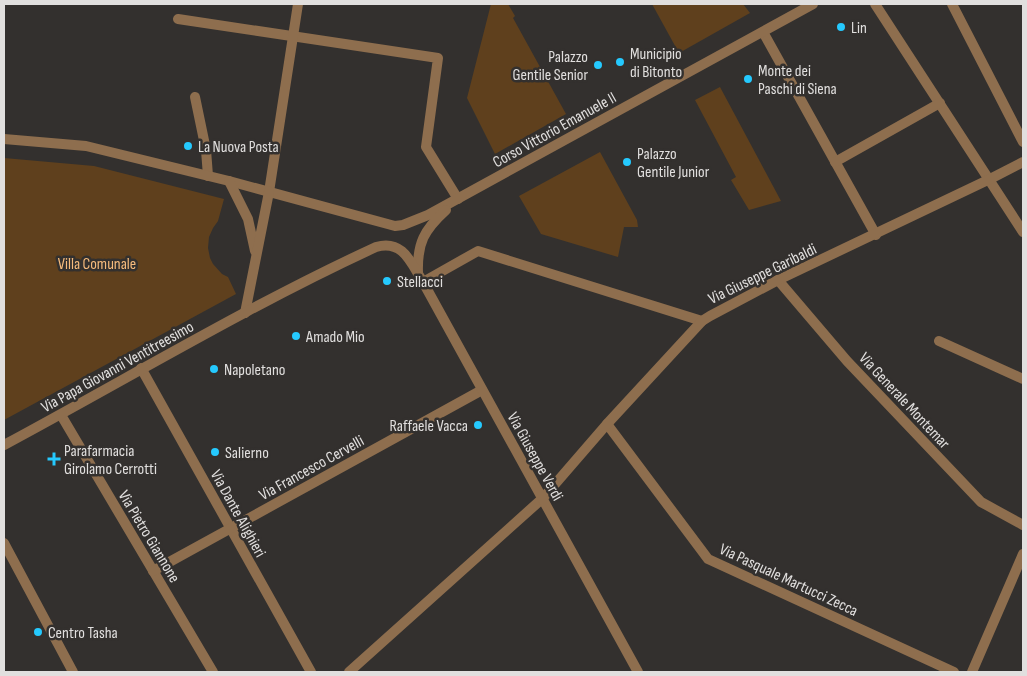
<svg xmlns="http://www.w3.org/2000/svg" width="1027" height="676" font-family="'Sofia Sans Condensed',sans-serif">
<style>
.green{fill:#5f401d}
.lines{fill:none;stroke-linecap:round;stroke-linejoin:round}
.pedestrian{stroke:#8e6e4e;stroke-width:10}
.minor{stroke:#8e6e4e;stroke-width:10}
.tertiary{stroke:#8e6e4e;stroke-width:10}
.poi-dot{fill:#25c9fe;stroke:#33302e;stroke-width:2}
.labels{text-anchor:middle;stroke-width:5;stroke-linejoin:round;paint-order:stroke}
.poi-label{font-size:16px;fill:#e1dfde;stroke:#33302e;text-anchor:start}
.street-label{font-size:16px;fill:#e1dfde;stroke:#33302e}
.park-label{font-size:16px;fill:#f6bb7c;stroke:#33302e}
</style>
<rect width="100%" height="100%" fill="#33302e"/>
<g class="green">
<polygon points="491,4 508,4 515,16 513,18 566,114 495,154 467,98"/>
<polygon points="652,4 743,4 750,13 679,53"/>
<polygon points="720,87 781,201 749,210 731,180 736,177 695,100"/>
<polygon points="600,152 637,220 638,227 624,227 618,257 541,234 519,196"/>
<polygon points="4,158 94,166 224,199 218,221 213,228 209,237 208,248 210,258 213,264 222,274 228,277 236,294 4,420"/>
</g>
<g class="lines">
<polyline class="pedestrian" points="952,4 1023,142"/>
<g class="minor">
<polyline points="875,4 1023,232"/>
<polyline points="178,19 438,58 426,147 458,199"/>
<polyline points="763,32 876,235"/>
<polyline points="195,97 206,150 208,176"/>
<polyline points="835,162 940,103"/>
<polyline points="269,192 298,4"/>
<polyline points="778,280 847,361 981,502 1023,525"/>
<polyline points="423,282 478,251 702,321"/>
<polyline points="939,341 1023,379"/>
<polyline points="141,368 311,672"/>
<polyline points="61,415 213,672"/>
<polyline points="607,424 708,559 954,672"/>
<polyline points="4,543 73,672"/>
<polyline points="153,571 482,390"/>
<polyline points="349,672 543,498 607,424 702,321 710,316 778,280 990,179 1023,162"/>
</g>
<g class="tertiary">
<polyline points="4,139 86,146 229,181 395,226 403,225 428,215 813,4"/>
<polyline points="229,181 248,219 255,251"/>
<path d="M418,273C417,243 424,230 446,210"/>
<polyline points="245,313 269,192"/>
<path d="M4,445C127,379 248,306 376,247C403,239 411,263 423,282L638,672"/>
<polyline points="972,672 1023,554"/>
</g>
</g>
<g class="poi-dot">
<circle cx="841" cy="27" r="5"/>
<circle cx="620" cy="62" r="5"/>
<circle cx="598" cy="65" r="5"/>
<circle cx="748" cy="79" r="5"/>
<circle cx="188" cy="146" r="5"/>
<circle cx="627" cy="162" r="5"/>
<circle cx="387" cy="281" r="5"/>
<circle cx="296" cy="336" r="5"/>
<circle cx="214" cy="369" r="5"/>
<circle cx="478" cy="425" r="5"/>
<circle cx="215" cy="452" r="5"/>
<path d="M51.5 451.5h5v5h5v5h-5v5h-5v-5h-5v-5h5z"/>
<circle cx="38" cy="632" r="5"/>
</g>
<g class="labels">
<g class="poi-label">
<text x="851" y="33">Lin</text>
<text x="630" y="59">Municipio<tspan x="630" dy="18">di Bitonto</tspan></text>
<text x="588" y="62" text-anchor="end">Palazzo<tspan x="588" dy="18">Gentile Senior</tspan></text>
<text x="758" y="76">Monte dei<tspan x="758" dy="18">Paschi di Siena</tspan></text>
<text x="198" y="152">La Nuova Posta</text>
<text x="637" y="159">Palazzo<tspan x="637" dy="18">Gentile Junior</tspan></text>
<text x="397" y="287">Stellacci</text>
<text x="306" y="342">Amado Mio</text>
<text x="224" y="375">Napoletano</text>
<text x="468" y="431" text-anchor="end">Raffaele Vacca</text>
<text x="64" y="456">Parafarmacia<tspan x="64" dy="18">Girolamo Cerrotti</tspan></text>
<text x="225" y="458">Salierno</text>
<text x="48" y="638">Centro Tasha</text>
</g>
<g class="street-label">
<text transform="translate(554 129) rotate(-29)" y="6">Corso Vittorio Emanuele II</text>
<text transform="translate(762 273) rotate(-26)" y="6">Via Giuseppe Garibaldi</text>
<text transform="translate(117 366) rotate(-29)" y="6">Via Papa Giovanni Ventitreesimo</text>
<text transform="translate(905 400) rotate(47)" y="6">Via Generale Montemar</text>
<text transform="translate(536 456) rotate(61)" y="6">Via Giuseppe Verdi</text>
<text transform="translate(311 467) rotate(-29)" y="6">Via Francesco Cervelli</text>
<text transform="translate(239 513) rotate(61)" y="6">Via Dante Alighieri</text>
<text transform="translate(150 536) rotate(59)" y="6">Via Pietro Giannone</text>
<text transform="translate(789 579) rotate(25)" y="6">Via Pasquale Martucci Zecca</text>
</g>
<g class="park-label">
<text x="97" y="269">Villa Comunale</text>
</g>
</g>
<rect width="1027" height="676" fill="none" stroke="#e1dfde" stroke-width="10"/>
</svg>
